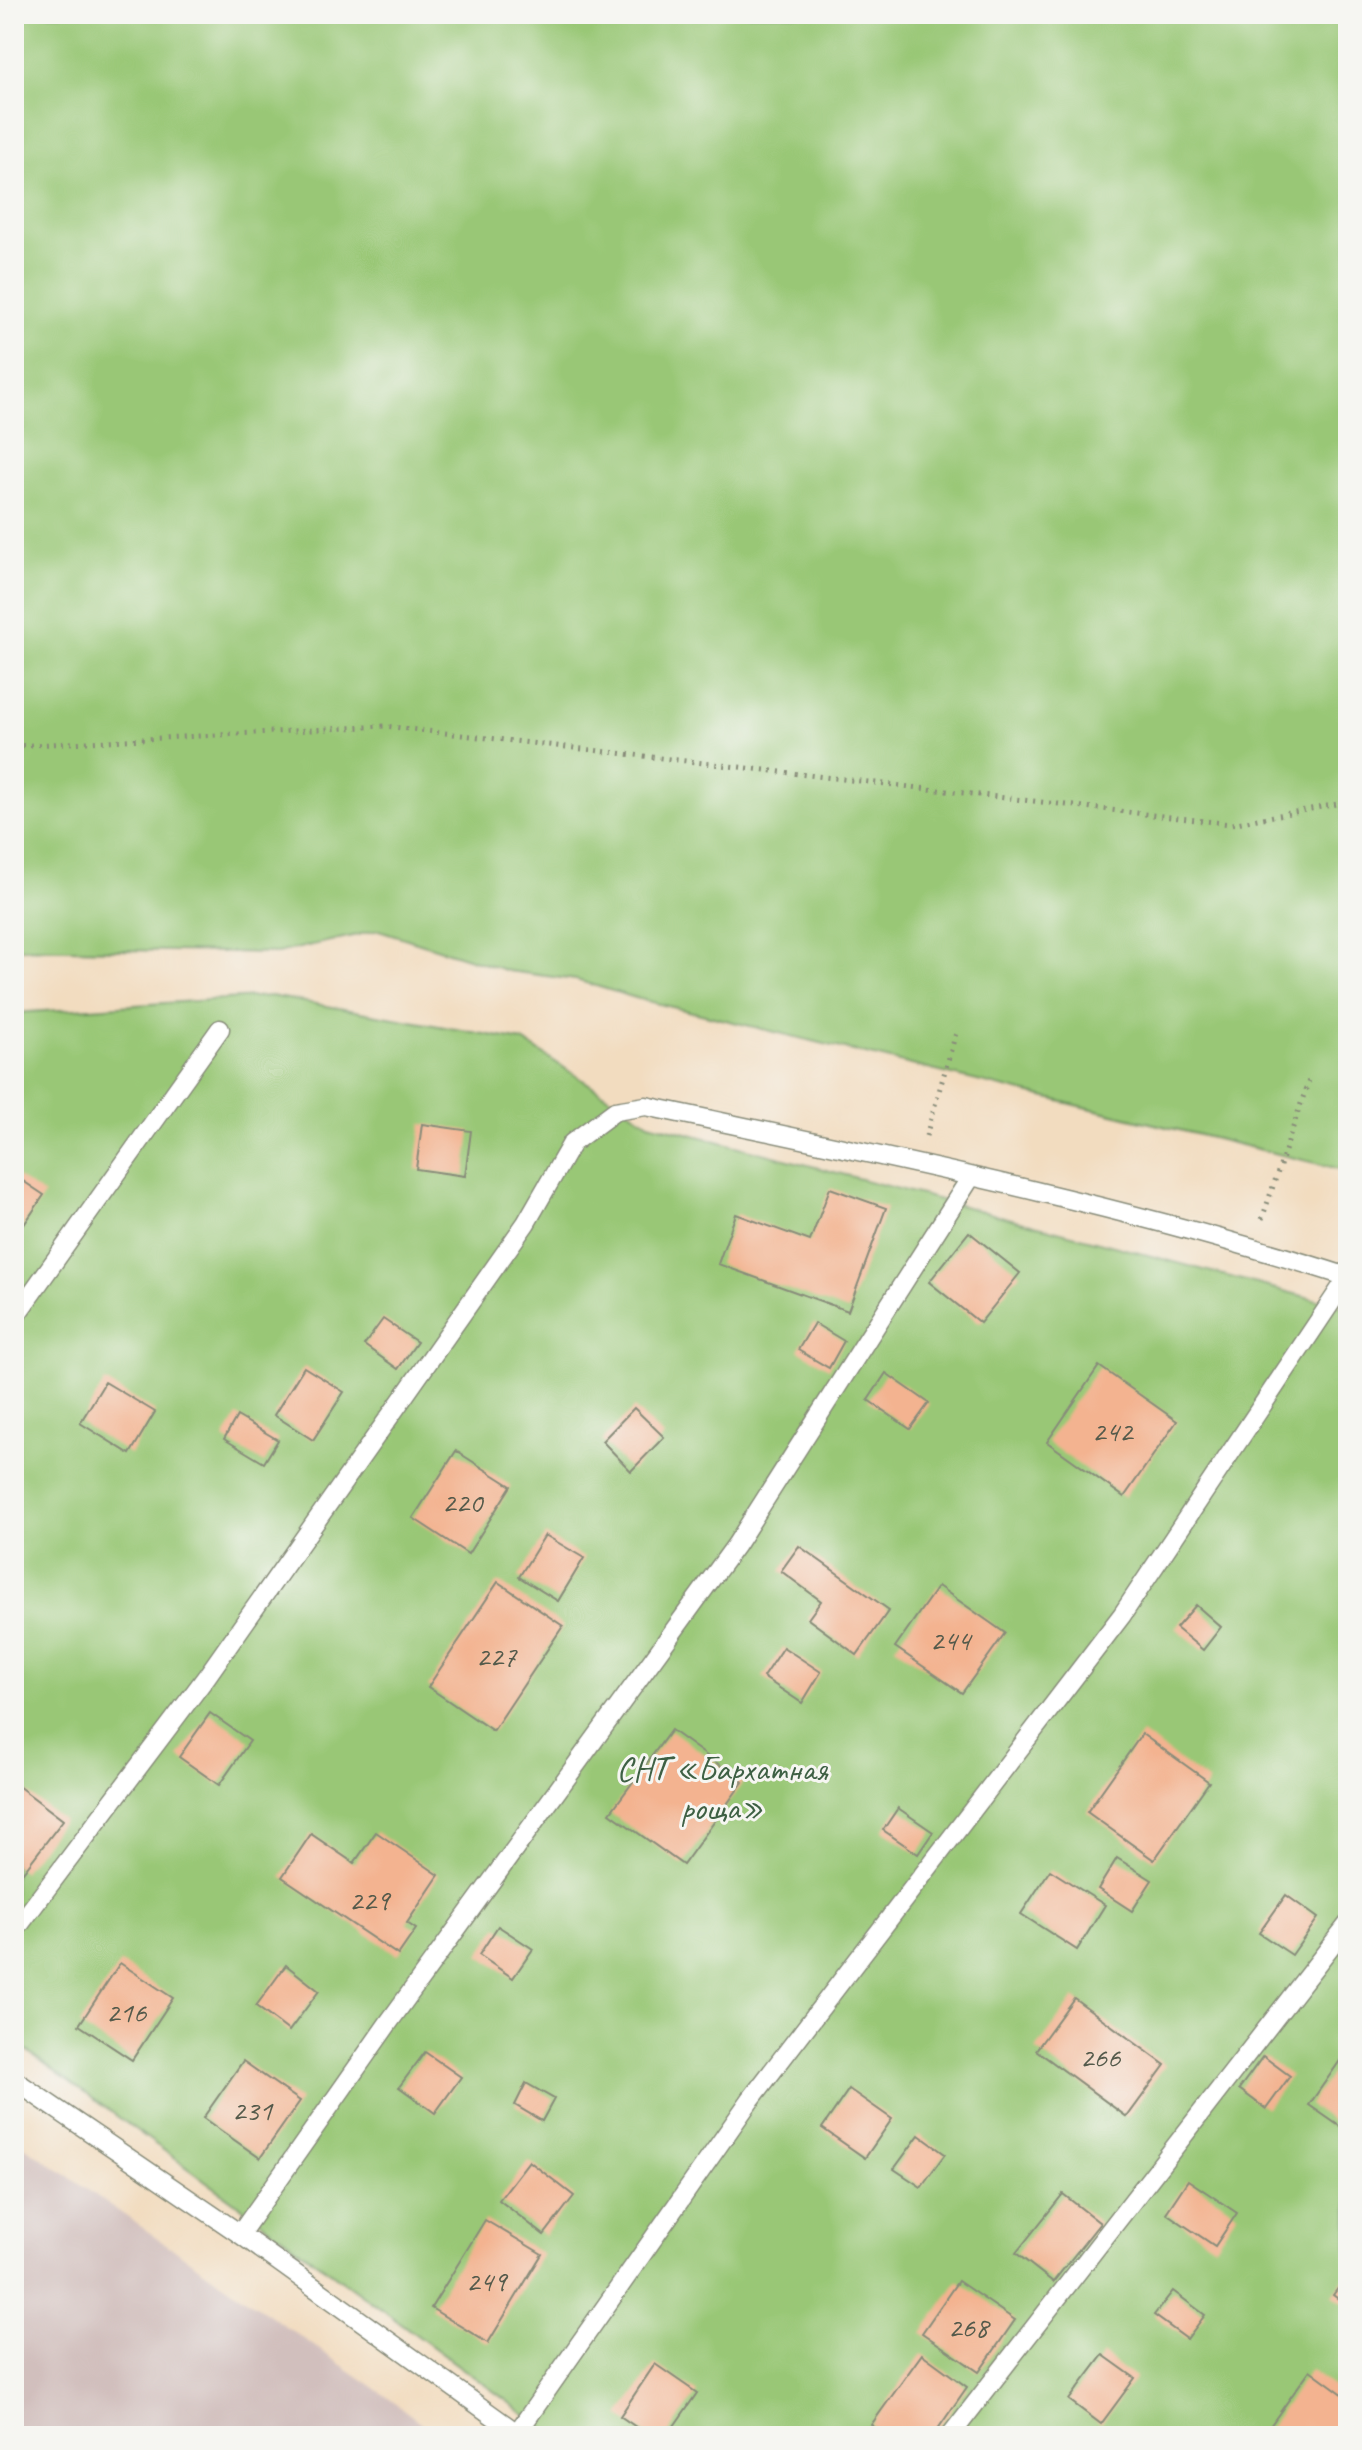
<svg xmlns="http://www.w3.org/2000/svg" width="1362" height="2450" font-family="Caveat,sans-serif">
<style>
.industrial{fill:#d1bfbd}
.green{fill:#99c776;stroke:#5c8255;stroke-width:2}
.building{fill:#f3b390}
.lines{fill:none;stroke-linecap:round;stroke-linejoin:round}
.service-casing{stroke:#888c7a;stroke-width:21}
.path{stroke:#888c7a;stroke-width:5;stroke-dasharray:2 6;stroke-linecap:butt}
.service{stroke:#fff;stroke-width:18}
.labels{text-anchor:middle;stroke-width:6;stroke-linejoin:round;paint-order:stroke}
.number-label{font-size:30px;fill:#545a4b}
.park-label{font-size:34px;fill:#3e6044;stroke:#f6f6f2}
</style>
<rect width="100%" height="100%" fill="#f6f6f2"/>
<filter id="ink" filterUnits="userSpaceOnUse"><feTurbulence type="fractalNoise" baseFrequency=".0125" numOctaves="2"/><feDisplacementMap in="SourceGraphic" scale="16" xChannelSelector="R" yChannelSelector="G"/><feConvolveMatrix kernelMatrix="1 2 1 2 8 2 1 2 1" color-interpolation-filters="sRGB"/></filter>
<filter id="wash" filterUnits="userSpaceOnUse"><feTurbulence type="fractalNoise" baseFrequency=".006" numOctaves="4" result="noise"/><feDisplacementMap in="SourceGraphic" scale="32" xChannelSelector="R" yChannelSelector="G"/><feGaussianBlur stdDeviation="1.8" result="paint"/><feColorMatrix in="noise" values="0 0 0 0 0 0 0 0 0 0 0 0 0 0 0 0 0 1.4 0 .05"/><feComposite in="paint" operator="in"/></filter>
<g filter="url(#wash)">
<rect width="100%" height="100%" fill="#f2dcbf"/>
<polygon class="industrial" points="14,2139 382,2393 438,2436 14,2436"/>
<g class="green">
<polygon points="14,14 1348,14 1348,1171 639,999 576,980 508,971 379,930 277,953 14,948"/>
<polygon points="271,996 523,1041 649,1123 1348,1308 1348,2436 555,2436 14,2041 14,1013"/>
</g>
<g id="blocks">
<g class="building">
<polygon points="422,1124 471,1131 465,1176 416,1169"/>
<polygon points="14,1175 44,1195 21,1229 14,1224"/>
<polygon points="830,1188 886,1208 848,1311 718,1264 736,1214 810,1241"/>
<polygon points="969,1232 1020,1273 980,1323 929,1282"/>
<polygon points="383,1319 417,1342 398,1369 364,1345"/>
<polygon points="814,1323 844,1341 829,1368 798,1350"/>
<polygon points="1099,1366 1177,1421 1124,1497 1047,1442"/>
<polygon points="304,1367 344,1392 313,1440 274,1415"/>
<polygon points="886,1373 929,1403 910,1429 868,1400"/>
<polygon points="105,1382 155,1412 130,1454 80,1423"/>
<polygon points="634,1408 664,1437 631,1471 602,1441"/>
<polygon points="237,1416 278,1440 264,1463 224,1439"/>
<polygon points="456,1451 511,1486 468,1554 413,1518"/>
<polygon points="545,1535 584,1558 558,1601 519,1577"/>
<polygon points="799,1546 889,1610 857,1655 808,1619 821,1601 781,1571"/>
<polygon points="498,1582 563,1626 493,1731 428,1687"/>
<polygon points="938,1586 1005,1633 962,1693 895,1647"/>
<polygon points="1196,1605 1221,1627 1203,1650 1176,1628"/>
<polygon points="783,1647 821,1672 802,1703 763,1677"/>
<polygon points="210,1713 250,1741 219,1785 179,1757"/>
<polygon points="671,1730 743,1782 683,1865 610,1813"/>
<polygon points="1142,1734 1209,1782 1154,1860 1087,1812"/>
<polygon points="14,1783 63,1820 23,1872 14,1865"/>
<polygon points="898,1808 933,1832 918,1854 883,1830"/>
<polygon points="376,1832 439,1875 407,1923 416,1929 398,1955 282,1877 311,1834 354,1863"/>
<polygon points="1117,1858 1152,1880 1132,1911 1098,1889"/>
<polygon points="1050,1870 1105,1905 1077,1950 1021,1914"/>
<polygon points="1286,1895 1318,1918 1292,1955 1259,1933"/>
<polygon points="498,1926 533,1949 513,1978 479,1955"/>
<polygon points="120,1963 173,1998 132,2060 79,2025"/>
<polygon points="286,1965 319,1991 289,2031 256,2006"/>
<polygon points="1074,1998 1165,2065 1127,2117 1036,2050"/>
<polygon points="425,2052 461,2077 435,2113 399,2087"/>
<polygon points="1344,2055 1348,2058 1348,2132 1309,2105"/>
<polygon points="1263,2056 1290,2076 1266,2109 1239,2089"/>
<polygon points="243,2061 300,2101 260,2158 203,2118"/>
<polygon points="526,2083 554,2099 542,2121 515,2105"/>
<polygon points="849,2089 892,2119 865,2158 822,2128"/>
<polygon points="919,2135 945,2154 921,2187 894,2169"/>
<polygon points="529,2161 574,2196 544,2235 499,2200"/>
<polygon points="1188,2180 1237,2213 1215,2246 1166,2213"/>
<polygon points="1063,2194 1100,2223 1053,2282 1016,2253"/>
<polygon points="485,2220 542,2254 488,2343 431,2308"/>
<polygon points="1348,2275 1348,2306 1333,2295"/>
<polygon points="958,2281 1015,2320 979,2372 922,2333"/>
<polygon points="1173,2291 1205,2315 1187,2339 1154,2315"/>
<polygon points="922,2354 967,2387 933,2436 887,2436 871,2425"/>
<polygon points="1103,2355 1135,2378 1101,2424 1069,2400"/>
<polygon points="655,2364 697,2393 667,2436 649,2436 620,2416"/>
<polygon points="1310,2370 1348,2398 1348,2436 1263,2436"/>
</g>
</g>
</g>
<g filter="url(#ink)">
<use href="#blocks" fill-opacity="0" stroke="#888c7a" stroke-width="2"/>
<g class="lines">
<defs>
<g id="service">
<polyline points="14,1318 220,1029"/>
<path d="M14,1932L207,1676L526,1223L572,1143L615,1111L646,1106C881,1156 1119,1203 1348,1277"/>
<polyline points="14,2080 240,2234 521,2436"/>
<polyline points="240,2234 389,2022 736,1545 971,1177"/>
<polyline points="517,2433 751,2099 1122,1615 1348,1277"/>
<polyline points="950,2436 1348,1924"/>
</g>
</defs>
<use href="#service" class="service-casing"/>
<g class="path">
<polyline points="14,746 384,726 1231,824 1348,802"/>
<polyline points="926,1136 956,1033"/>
<polyline points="1262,1219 1310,1077"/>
</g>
<use href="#service" class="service"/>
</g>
</g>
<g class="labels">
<g class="number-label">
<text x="1112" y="1441">242</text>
<text x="462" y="1512">220</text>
<text x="950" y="1650">244</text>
<text x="496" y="1666">227</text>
<text x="369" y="1910">229</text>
<text x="126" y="2022">216</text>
<text x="1100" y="2067">266</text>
<text x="252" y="2120">231</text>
<text x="486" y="2291">249</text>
<text x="968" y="2337">268</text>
</g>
<g class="park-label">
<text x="722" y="1780">СНТ «Бархатная<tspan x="722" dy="39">роща»</tspan></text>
</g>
</g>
<rect width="1362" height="2450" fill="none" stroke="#f6f6f2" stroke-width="48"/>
</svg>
